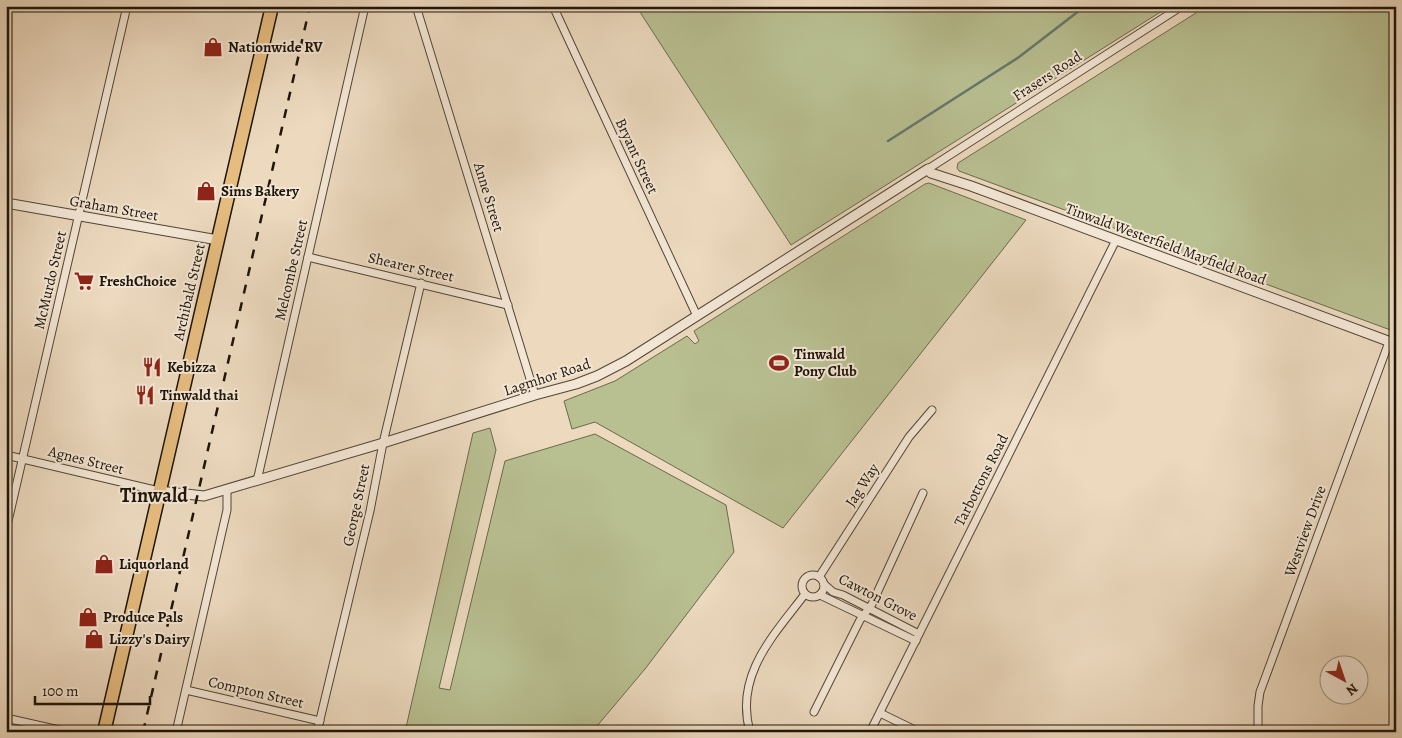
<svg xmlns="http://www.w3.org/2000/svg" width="1402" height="738" font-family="Alegreya,serif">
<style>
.green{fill:#b8bf91;stroke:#6a6a4d}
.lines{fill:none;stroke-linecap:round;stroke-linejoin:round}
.stream{stroke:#67786c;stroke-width:2.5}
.minor-casing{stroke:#514636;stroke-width:9}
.tertiary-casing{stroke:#514636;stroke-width:11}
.trunk-casing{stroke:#1d1509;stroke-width:15}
.minor{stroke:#f3e6d5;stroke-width:7}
.tertiary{stroke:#f3e6d5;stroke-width:9}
.trunk{stroke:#e6bc7f;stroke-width:12}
.rail{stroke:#1d1509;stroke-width:2.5;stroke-dasharray:9 9;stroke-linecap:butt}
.labels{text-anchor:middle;stroke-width:4;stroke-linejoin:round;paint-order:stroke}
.poi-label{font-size:15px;font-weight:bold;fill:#1d1509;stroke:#f3e6d5;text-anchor:start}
.street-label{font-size:15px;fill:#1d1509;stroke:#f3e6d5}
.district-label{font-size:20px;font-weight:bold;fill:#1d1509;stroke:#f3e6d5}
</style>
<rect width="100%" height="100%" fill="#ecd9be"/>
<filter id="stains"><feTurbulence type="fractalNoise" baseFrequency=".004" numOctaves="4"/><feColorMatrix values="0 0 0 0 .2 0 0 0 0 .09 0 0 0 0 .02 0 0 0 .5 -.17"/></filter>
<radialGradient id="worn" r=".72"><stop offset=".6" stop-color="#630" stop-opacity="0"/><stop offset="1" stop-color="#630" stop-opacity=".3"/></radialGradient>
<g class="green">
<polygon points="636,6 1170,6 791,245"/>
<polygon points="1207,6 1396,6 1396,332 959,171 957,168 958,163"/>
<polygon points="929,183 1026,220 783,528 595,422 572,429 564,401 615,381 687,336 695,344 699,341 694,331 925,184"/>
<polygon points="490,428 496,450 439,688 450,690 505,461 595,434 726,505 734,552 645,669 592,732 405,732 473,433"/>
</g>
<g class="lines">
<polyline class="stream" points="888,141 1019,57 1084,7 1087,6"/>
<defs>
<g id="minor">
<polyline points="416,6 535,395"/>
<polyline points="553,6 697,316"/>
<polyline points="928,169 1182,6"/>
<polyline points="308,257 508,305"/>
<polyline points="6,455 159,491"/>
<polyline points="257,481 365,6"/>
<polyline points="6,530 127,6"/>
<circle cx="813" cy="586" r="11"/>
<polyline points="819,577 909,437 932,410"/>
<polyline points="824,584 833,592 843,595 919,634"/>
<polyline points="820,595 916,641"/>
<polyline points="186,690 320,721"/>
<polyline points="814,712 860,620 872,604 923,493"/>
<polyline points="880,713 919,732"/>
<polyline points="6,718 68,732"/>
<polyline points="176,732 227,510 227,489"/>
<polyline points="317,732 370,511 383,443 421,283"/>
<path d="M750,732C734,675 774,635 805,594"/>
<polyline points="870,732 1116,240"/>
<polyline points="1258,732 1258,706 1260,692 1389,342"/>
</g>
<g id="tertiary">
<polyline points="6,203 218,240"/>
<polyline points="159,491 204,496 383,443 535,395 576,384 597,376 626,361 928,169 931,173 971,186 1396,344"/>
</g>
<polyline id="trunk" points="104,732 272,6"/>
</defs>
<use href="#minor" class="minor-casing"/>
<use href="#tertiary" class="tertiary-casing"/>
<use href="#trunk" class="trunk-casing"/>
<use href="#minor" class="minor"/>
<use href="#tertiary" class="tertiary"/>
<use href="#trunk" class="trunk"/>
<polyline class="rail" points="143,732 310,6"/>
</g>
<defs>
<symbol id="shop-bare" viewBox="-9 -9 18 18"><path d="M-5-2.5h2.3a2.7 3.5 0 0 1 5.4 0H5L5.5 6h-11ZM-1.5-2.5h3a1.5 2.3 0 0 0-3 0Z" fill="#8f2418" stroke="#f3e6d5" stroke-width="2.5" paint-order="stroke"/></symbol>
<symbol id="supermarket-bare" viewBox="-9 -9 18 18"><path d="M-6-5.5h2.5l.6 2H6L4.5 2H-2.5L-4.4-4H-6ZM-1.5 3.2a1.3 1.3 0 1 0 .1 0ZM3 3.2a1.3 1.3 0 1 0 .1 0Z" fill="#8f2418" stroke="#f3e6d5" stroke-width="2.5" paint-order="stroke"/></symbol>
<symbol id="stadium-bare" viewBox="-9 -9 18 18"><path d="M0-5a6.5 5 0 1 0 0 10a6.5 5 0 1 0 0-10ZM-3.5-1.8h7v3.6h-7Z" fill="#8f2418" stroke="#f3e6d5" stroke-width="2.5" paint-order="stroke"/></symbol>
<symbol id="restaurant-bare" viewBox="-9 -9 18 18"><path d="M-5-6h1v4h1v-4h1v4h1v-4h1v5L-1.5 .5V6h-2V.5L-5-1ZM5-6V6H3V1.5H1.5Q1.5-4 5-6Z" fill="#8f2418" stroke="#f3e6d5" stroke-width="2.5" paint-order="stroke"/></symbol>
</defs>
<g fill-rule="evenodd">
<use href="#shop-bare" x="199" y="33" width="28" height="28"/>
<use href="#shop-bare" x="192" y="177" width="28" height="28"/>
<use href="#supermarket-bare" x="70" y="267" width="28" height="28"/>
<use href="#stadium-bare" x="765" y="349" width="28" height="28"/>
<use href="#restaurant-bare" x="138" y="353" width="28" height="28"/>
<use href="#restaurant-bare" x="131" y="381" width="28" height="28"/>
<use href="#shop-bare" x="90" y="550" width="28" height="28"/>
<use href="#shop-bare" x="74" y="603" width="28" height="28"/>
<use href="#shop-bare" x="80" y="625" width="28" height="28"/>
</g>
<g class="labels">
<g class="poi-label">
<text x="228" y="52">Nationwide RV</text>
<text x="221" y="196">Sims Bakery</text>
<text x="99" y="286">FreshChoice</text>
<text x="794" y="359">Tinwald<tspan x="794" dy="17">Pony Club</tspan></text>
<text x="167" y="372">Kebizza</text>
<text x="160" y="400">Tinwald thai</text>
<text x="119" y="569">Liquorland</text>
<text x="103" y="622">Produce Pals</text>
<text x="109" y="644">Lizzy's Dairy</text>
</g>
<g class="street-label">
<text transform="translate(1047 76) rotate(-33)" y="5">Frasers Road</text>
<text transform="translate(637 156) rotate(65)" y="5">Bryant Street</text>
<text transform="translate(489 197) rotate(73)" y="5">Anne Street</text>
<text transform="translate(114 208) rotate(10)" y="5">Graham Street</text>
<text transform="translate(1166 244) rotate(20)" y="5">Tinwald Westerfield Mayfield Road</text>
<text transform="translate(411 267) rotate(13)" y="5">Shearer Street</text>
<text transform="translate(291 270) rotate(-77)" y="5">Melcombe Street</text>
<text transform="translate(50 280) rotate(-77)" y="5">McMurdo Street</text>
<text transform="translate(189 292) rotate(-77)" y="5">Archibald Street</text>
<text transform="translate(547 377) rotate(-18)" y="5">Lagmhor Road</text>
<text transform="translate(86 460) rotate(14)" y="5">Agnes Street</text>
<text transform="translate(981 480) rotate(-63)" y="5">Tarbottons Road</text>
<text transform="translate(862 485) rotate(-57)" y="5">Jag Way</text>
<text transform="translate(356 505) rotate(-78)" y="5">George Street</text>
<text transform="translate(1305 531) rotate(-70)" y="5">Westview Drive</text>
<text transform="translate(878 597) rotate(27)" y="5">Cawton Grove</text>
<text transform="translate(256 692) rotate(13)" y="5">Compton Street</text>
</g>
<g class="district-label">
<text x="154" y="502">Tinwald</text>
</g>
</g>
<rect width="1402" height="738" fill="none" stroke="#ecd9be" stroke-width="25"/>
<rect x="8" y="8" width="1387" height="723" fill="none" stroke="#1d1509" stroke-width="2.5"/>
<rect x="12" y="12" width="1377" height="713" fill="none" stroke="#1d1509"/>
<g transform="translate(1344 680) rotate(140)"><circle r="24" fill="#f3e6d5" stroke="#9d9283"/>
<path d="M0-4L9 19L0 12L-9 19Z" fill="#8f2418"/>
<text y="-8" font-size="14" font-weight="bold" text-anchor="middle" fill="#1d1509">N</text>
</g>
<path d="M35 696v8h115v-8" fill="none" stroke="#1d1509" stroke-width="2.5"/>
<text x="42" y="696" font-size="15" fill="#1d1509" stroke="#f3e6d5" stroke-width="4" paint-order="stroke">100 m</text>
<rect width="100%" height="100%" filter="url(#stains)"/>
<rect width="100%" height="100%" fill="url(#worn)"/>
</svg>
